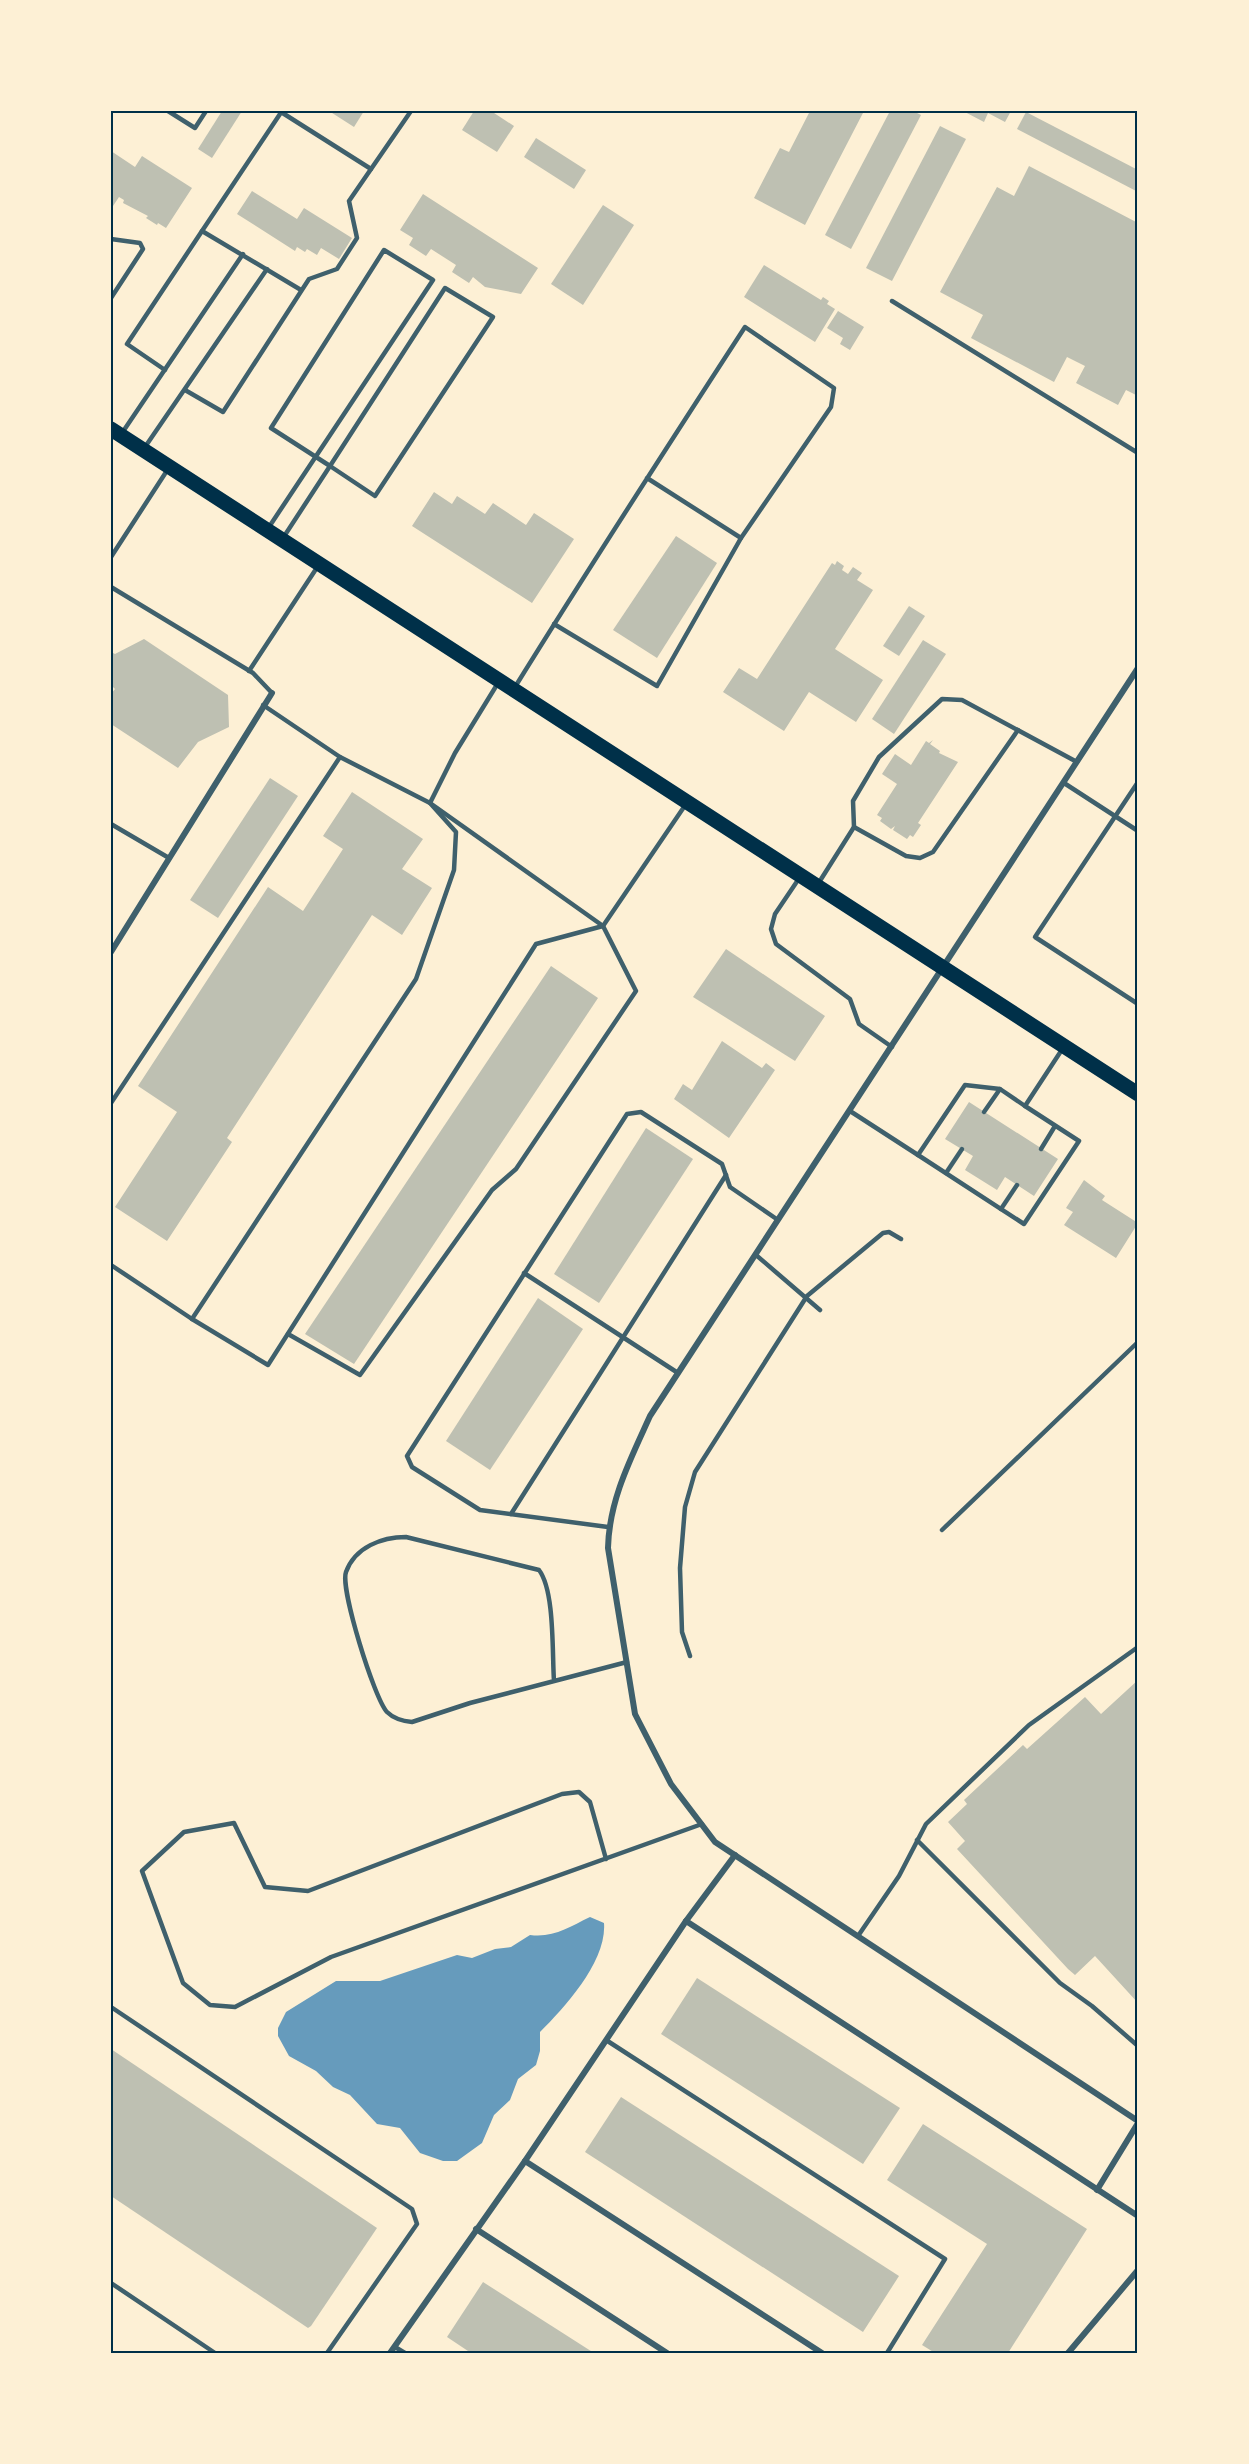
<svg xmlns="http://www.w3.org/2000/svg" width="1249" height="2464" font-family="'Playfair Display',serif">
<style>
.water{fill:#669bbc}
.building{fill:#bec0b2}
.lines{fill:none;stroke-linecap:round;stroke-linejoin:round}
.service{stroke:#3f606c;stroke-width:4.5}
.minor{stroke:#3f606c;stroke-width:6}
.primary{stroke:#003049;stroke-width:15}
.neatline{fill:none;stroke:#003049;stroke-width:2}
</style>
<rect width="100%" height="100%" fill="#fdf0d5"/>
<path class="water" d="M590,1917L604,1923C607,1961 565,2007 540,2032V2051L536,2065L518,2079L510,2100L494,2115L482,2143L457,2161H443L420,2153L400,2128L377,2124L350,2095L333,2087L316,2071L289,2056L278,2036V2028L286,2012L336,1981H380L457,1955L472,1958L495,1949L511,1947L530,1935C554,1938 569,1927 590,1917Z"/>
<g class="building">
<polygon points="222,111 242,111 212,158 198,149"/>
<polygon points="329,111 364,111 354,127"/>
<polygon points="474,111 491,111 514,126 497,152 462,130"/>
<polygon points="810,111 864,111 805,225 754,198 780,148 789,152"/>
<polygon points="890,111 913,111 921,115 851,249 825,235"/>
<polygon points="963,111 1011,111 1005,122 988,113 984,122"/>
<polygon points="1026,112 1138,170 1138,192 1017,129"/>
<polygon points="940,126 966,139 892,281 866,268"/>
<polygon points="536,138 586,170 574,189 524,157"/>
<polygon points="111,151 135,167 142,156 192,188 166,228 158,223 157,225 146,218 148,216 123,203 124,200 119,197 111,209"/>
<polygon points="1029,166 1138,223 1138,396 1126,390 1118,405 1076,383 1085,366 1067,357 1054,382 971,338 983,315 940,292 997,187 1014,196"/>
<polygon points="252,191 297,219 304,208 352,238 339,259 321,248 317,255 307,249 305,252 297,247 295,251 237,214"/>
<polygon points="423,194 538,268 521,294 485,287 473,277 469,283 452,272 456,265 431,249 426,256 409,245 413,238 400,230"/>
<polygon points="603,205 634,225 583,305 551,284"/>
<polygon points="764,265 821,300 823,297 829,301 827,304 835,309 815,342 744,297"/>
<polygon points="838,311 864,327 850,350 840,344 843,338 827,328"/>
<polygon points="434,492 452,504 457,496 485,514 493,503 526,525 534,513 574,539 532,603 412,526"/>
<polygon points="676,536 717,563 657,658 613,630"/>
<polygon points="837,561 844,566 842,570 848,574 853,567 862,573 857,580 873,590 835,649 883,680 856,722 809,692 784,731 723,692 739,668 757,679 832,563 835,565"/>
<polygon points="909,606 925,616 899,656 883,646"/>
<polygon points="144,639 228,695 229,727 198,742 178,768 111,724 111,694 115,689 111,685 111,652 115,654"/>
<polygon points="923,640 946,654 894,734 872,719"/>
<polygon points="933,740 930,744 940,751 939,753 958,762 918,823 921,825 913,837 910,835 907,839 893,830 895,826 891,829 880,821 882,818 877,815 897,784 882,774 895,754 911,765 926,741 929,743"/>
<polygon points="270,778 298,796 218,918 190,900"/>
<polygon points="352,792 423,839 402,869 432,888 402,935 372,915 227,1138 232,1142 167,1241 115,1207 177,1112 138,1086 268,887 303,911 343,849 323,836"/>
<polygon points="726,949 825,1016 795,1061 693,997"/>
<polygon points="551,966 598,998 354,1364 305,1334"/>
<polygon points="722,1041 762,1068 766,1063 775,1070 729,1138 674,1099 683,1084 692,1090"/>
<polygon points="969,1102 1058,1159 1034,1196 1005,1177 997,1190 965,1170 973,1156 945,1139"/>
<polygon points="646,1128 693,1159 599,1303 554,1274"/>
<polygon points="1084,1180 1105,1196 1102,1200 1138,1223 1116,1258 1064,1225 1073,1212 1066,1208"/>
<polygon points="538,1298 583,1329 490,1470 446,1441"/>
<polygon points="1138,1680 1138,2003 1095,1956 1075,1975 1068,1969 957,1849 965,1841 948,1822 967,1804 964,1800 1023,1745 1027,1749 1085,1697 1101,1714"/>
<polygon points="697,1978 900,2108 863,2164 661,2034"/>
<polygon points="111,2049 377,2228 311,2326 308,2328 111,2196"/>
<polygon points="621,2097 899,2276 863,2332 585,2152"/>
<polygon points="923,2124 1087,2229 1008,2353 935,2353 922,2345 987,2244 887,2180"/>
<polygon points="483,2282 594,2353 471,2353 447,2337"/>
</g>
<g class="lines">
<g class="service">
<polyline points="168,111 195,128 206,111"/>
<polyline points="282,111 202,231 301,290"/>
<polyline points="281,112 371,169"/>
<polyline points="111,239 140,243 143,249 111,298"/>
<polygon points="445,288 493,317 375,496 330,466"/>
<polyline points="892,301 1138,453"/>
<polyline points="165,370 127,344 202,231"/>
<polyline points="185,390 223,412 309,279 337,269 357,238 349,201 411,111"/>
<polyline points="122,433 243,254"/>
<polyline points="145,447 267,269"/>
<polyline points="269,527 433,280 384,250 271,428 330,466 283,538"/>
<polyline points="111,557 168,469"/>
<polyline points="111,587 253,673 272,693"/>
<polyline points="554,624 657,686 741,538"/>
<polyline points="249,671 318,566"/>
<polyline points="498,683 455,753 430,803 456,832 454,870 416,979 192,1319 268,1365 536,944 603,926 686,804"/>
<path d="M515,687C590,566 667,447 745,327L834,388L831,407L741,538L647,478"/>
<polyline points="263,705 340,757"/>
<polyline points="1138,782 1035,937 1138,1004"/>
<polyline points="1064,783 1138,831"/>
<polyline points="111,824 169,858"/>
<polyline points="854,827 906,856 920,858 933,852 1018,730"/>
<polyline points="800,877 775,914 771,929 776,944 850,999 859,1024 892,1047"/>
<polyline points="818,884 854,827 853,801 879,757 942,699 962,700 1077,762"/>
<polyline points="111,1103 340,757 430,803 603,926 636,991 516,1169 492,1190 360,1375 288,1334"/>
<polyline points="850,1111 918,1155 965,1085 1000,1089 1025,1106 1063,1048"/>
<polyline points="984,1112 1000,1089"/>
<polyline points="1041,1149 1055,1126"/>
<polyline points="918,1155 1024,1224 1079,1141 1025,1106"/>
<polyline points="946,1173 962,1149"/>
<polyline points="1001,1209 1017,1185"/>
<polyline points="756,1255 820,1310"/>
<polyline points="111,1265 192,1319"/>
<polyline points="524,1273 678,1373"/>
<polyline points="511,1514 726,1175"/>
<polyline points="608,1527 480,1510 412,1467 407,1456 627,1114 641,1112 722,1164 730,1187 778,1220"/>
<polyline points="942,1530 1138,1342"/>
<polyline points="690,1656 682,1632 680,1568 685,1507 695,1472 807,1296 883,1233 889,1232 901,1239"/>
<path d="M554,1681C552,1654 555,1591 539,1570L406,1537C382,1537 355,1547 346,1572C340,1588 374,1698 387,1712C394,1719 402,1721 412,1722L470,1703L627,1662"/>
<polyline points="917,1840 1060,1983 1092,2006 1138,2046"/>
<polyline points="606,1859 590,1802 579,1792 562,1794 308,1891 265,1887 234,1823 184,1832 142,1871 183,1983 210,2005 235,2007 331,1957 702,1824"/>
<polyline points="858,1936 899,1876 926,1824 1029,1725 1138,1647"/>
<polyline points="111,2007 412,2209 417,2224 327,2353"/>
<polyline points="606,2040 945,2259 887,2353"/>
<polyline points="111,2283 215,2353"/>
<polyline points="395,2347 405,2353"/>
</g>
<g class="minor">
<path d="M1138,668L650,1416C631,1458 609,1500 608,1548L635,1714L671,1784L715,1842L1138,2121"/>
<polyline points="111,952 272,693"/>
<polyline points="686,1921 1138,2216"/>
<polyline points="525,2161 822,2353"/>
<polyline points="1097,2190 1138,2123"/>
<polyline points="476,2229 667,2353"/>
<polyline points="390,2353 525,2161 686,1921 735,1855"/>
<polyline points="1068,2353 1138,2270"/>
</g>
<polyline class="primary" points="111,429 1138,1094"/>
</g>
<rect width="1249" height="2464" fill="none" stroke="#fdf0d5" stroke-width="225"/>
<rect x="112" y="112" width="1024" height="2240" class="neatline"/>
</svg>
